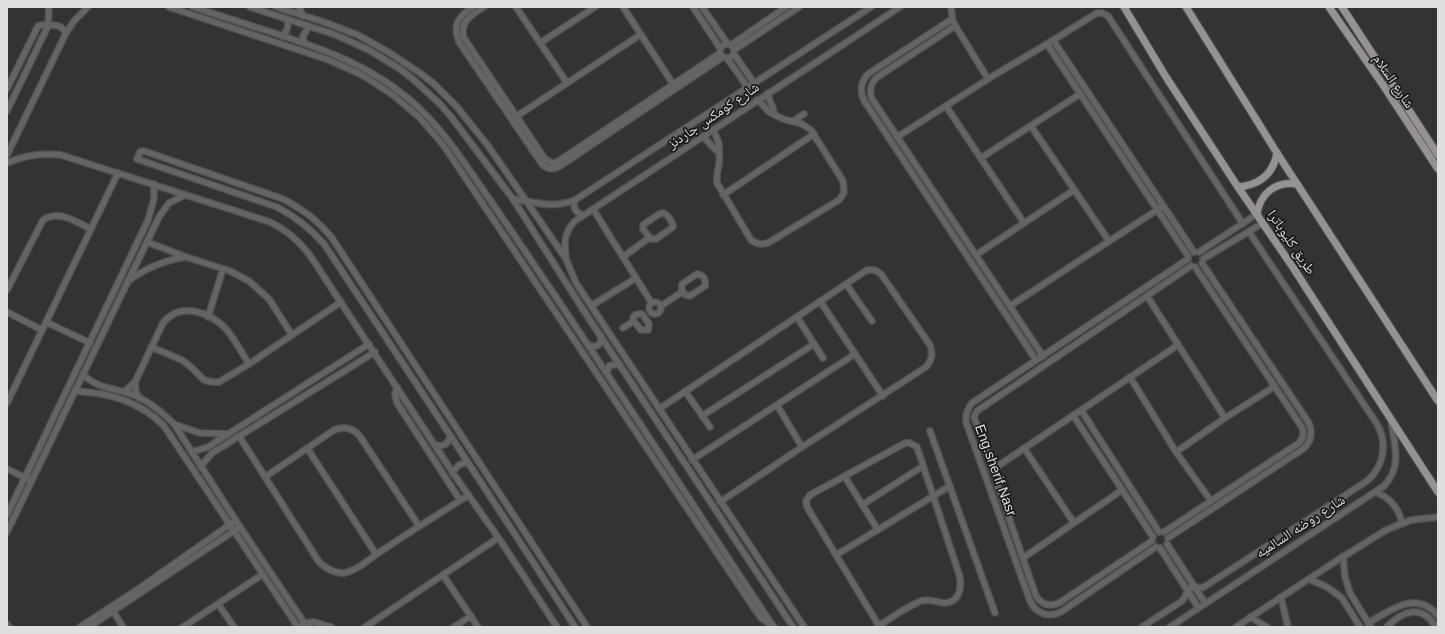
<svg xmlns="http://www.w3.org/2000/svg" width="1445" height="634" font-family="Arial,'Noto Naskh Arabic',sans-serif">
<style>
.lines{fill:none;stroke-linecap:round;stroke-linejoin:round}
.minor-casing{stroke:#4f4f51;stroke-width:8}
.major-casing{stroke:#4f4f51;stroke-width:9}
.minor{stroke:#656464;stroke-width:5.5}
.major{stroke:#969293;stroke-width:7}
.labels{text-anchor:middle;stroke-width:3.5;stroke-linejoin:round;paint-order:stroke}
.street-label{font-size:14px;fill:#dfdfe1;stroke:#1b1b1c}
</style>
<rect width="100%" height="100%" fill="#333336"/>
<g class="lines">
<defs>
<g id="minor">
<polyline points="169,7 329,60 362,75 393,95 420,118 444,146 756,611 761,618 774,627"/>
<path d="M193,7C221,16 249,25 277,34C319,48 360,62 396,89C430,113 454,147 477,181C497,210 517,239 537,269C617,387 694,507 773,626"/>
<polyline points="250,7 336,35 369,50 400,69 414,80 440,104 452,118 513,199 582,308 793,627"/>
<polyline points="276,7 324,22 358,35 390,53 420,73 434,84 457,107 489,147 566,259 576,283 804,627"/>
<polyline points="299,7 303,16"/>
<path d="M473,7C459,16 452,24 459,42L542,164C548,170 553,170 560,166L723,57"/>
<path d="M484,7C472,15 459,21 464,38L545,159L552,163L557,162L720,53"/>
<polyline points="516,7 567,83"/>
<polyline points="623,7 673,84"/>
<polyline points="693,7 720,48"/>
<polyline points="702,7 727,43"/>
<polyline points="951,7 953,22 988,79"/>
<path d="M952,19L868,74C861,82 859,92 865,102L1036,360"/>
<path d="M955,26L876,78C870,85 869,91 872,99L1043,356"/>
<path d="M282,36C288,31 289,26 287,19"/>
<polyline points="1053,40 1194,252"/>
<polyline points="304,43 303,36 309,26"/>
<polyline points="540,43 595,7"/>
<circle cx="727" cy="51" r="7"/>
<polyline points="1047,44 1188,256"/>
<polyline points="731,45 786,7"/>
<polyline points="734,50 799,7"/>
<polyline points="734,54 754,83"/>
<polyline points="727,58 748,88"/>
<path d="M7,89L38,26C43,24 43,25 48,25C58,26 60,24 66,33"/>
<path d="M768,93C768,101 774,106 774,114"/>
<polyline points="946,106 1024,223"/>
<polyline points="7,111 48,26 49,7"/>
<polyline points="517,116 640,35"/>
<polyline points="793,121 804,114"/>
<polyline points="1031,126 1109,241"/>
<path d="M714,129C714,135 720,141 719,147C719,153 720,158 719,164C718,170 716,176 717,183L751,240C756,244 761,245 768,243L839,200L844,193L843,181L811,130L802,124L783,119L769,112L762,104L757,100"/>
<path d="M702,137C709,140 711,148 718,151"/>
<polyline points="897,137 996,74 1047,44 1097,13 1102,13 1108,16 1243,224"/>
<polyline points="7,155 66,33 74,21 88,7"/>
<polyline points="981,158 1080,94"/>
<path d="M7,163C25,155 42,153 61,155L270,222C287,230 298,240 309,254L453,473L502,543L557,627"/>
<polyline points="723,195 814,134"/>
<path d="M513,199C536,202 552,209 575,200L871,7"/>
<path d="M575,200C573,208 575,213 583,215"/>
<polyline points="593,209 651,302"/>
<path d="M663,213C668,215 673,222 673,227L656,239H651L643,229V225L659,214Z"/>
<polyline points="147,242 186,257 230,271 249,281 269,299 292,335"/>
<polyline points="1199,252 1257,214"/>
<polyline points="976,255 1074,190"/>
<path d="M566,257C564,241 564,233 575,221L900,7"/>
<polyline points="623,257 649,238"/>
<polyline points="1203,259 1263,223"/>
<path d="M697,274C704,275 706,279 705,286L690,296L686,295L682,292V284Z"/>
<path d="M128,281C146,268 164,260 186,257"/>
<polyline points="846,284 872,321"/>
<path d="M7,290L43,220C59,209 76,222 91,229"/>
<polyline points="1147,296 1225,418"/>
<polyline points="820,301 883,396"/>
<circle cx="655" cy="308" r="6"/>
<polyline points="591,306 636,278"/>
<polyline points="661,306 682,292"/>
<polyline points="1010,306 1160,208"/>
<polyline points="7,312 42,330"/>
<polygon points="639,314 642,314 649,324 648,330 641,330 634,321 633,318 635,315"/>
<polyline points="208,317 223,269"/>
<polyline points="797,317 823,358"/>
<polyline points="46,322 90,343"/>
<polyline points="623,328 634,321"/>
<path d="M589,345C596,349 602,344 601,336"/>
<polyline points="151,347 182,360 191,367 204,380 212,382 219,382 249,364 341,302"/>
<polyline points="607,373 609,366 617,364 620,365"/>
<path d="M83,374C95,388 114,388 131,394C148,400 161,411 174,424L240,527L307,627"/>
<polyline points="1130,377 1176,452 1211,501"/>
<polyline points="135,382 136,392 139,398"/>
<polyline points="397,387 395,394 397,403 460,500"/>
<path d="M75,391C109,393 140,401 164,426L298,627"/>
<polyline points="685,391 710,427"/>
<path d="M124,392L135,382L163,323C180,301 211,312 227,330C235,340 242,353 249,364"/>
<polyline points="7,403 118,173"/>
<polyline points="777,405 802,447"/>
<path d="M659,409L867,270C873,269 876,270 881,274L930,345C933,354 932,360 926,367L802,447L720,502"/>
<polyline points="1081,410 1159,532"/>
<polyline points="1073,415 1153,537"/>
<polyline points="702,416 814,344"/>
<polyline points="174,424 200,433 228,434"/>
<polyline points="930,431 995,613"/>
<path d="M239,436L319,562C326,568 333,573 343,573C358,571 371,557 383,550C411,531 440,513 469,495"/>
<path d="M435,445C442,447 448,445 450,437"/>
<polyline points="307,448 376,554"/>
<polyline points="1024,448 1074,523"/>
<polyline points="192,452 208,447 369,344"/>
<polyline points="1176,452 1225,418 1275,386"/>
<polyline points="692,460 855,354"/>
<polyline points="201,467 205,461 212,453 375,352"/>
<polyline points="7,469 28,479"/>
<polyline points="992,470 1178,345"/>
<path d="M453,473C456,466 460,463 467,463"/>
<path d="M265,477L334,430C344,426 352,428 359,435L419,526"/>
<polyline points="845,477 878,530"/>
<path d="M1376,492C1390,498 1399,508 1402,523"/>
<polyline points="862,505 923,466"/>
<polyline points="7,515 148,220 154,199 154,184"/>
<polyline points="7,532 159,217 169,203 185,195"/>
<polyline points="1164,532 1299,443 1303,437 1303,429 1195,267"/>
<path d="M1168,538L1303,449C1311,442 1313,433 1309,423L1202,263"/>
<path d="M1152,541L1059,603C1050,607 1042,605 1036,596L974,417L977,411L1191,266"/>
<polyline points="1167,544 1205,603"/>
<path d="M1156,547L1061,612C1049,618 1036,614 1030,601L966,422C965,414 967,409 972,403L1188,259"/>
<polyline points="1160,548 1198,607"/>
<polyline points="836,555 950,486"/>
<polyline points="1343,556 1345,577 1350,593 1371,627"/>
<polyline points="1023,558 1122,490"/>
<polyline points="443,575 478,627"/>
<polyline points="1309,579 1327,587 1342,598 1360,627"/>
<polyline points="1281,597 1288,627"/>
<polyline points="218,604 234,627"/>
<polyline points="113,611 123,627"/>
<polyline points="1250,617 1267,627"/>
<path d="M1368,623C1391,610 1417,589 1438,616"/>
<polyline points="7,624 9,627"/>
<polyline points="302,624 314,622 331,627"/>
<polyline points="80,627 144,585 232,523"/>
<polyline points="89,627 237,529"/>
<polyline points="183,627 263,574"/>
<polyline points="365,627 498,538"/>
<polyline points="454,627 471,616"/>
<path d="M575,627C492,498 408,371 324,244C310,228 296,217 277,207L137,159L140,152L144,151L283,199C304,210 317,220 332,238L587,627"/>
<path d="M877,627C889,619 908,606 921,601C930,598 936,603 945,603C961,602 962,585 959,574L917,447L910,443H905L810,495L806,501L807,507L879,626"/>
<path d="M1142,627L1182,601L1185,597L1187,591L1194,586L1200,588L1204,587L1367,481C1384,466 1388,444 1377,424L1249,232"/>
<path d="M1170,627L1384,486C1403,466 1394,444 1391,420"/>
<polyline points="1236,627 1333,563 1386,530 1411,520 1438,517"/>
<path d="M1387,627C1403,610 1422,604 1436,627"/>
</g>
<g id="major">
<polyline points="1124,7 1166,77 1238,187 1292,266 1438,492"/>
<polyline points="1186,7 1277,153 1438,401"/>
<polyline points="1329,7 1383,85 1438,169"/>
<polyline points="1342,7 1438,155"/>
<path d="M1238,187C1259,185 1273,175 1277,153"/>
<path d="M1257,214C1260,193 1276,181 1297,184"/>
</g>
</defs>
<use href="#minor" class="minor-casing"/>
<use href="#major" class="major-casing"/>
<use href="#minor" class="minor"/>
<use href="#major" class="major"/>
</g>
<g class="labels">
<g class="street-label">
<text transform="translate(1394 81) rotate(56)" y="5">شارع السلام</text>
<text transform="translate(713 115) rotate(-34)" y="5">شارع كومكس جاردنز</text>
<text transform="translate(1292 242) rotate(56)" y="5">طريق كليوباترا</text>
<text transform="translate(996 470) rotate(70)" y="5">Eng.sherif Nasr</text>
<text transform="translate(1300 526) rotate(-33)" y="5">شارع روضه السالميه</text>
</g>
</g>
<rect width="1445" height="634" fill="none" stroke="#dfdfe1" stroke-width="16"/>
</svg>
